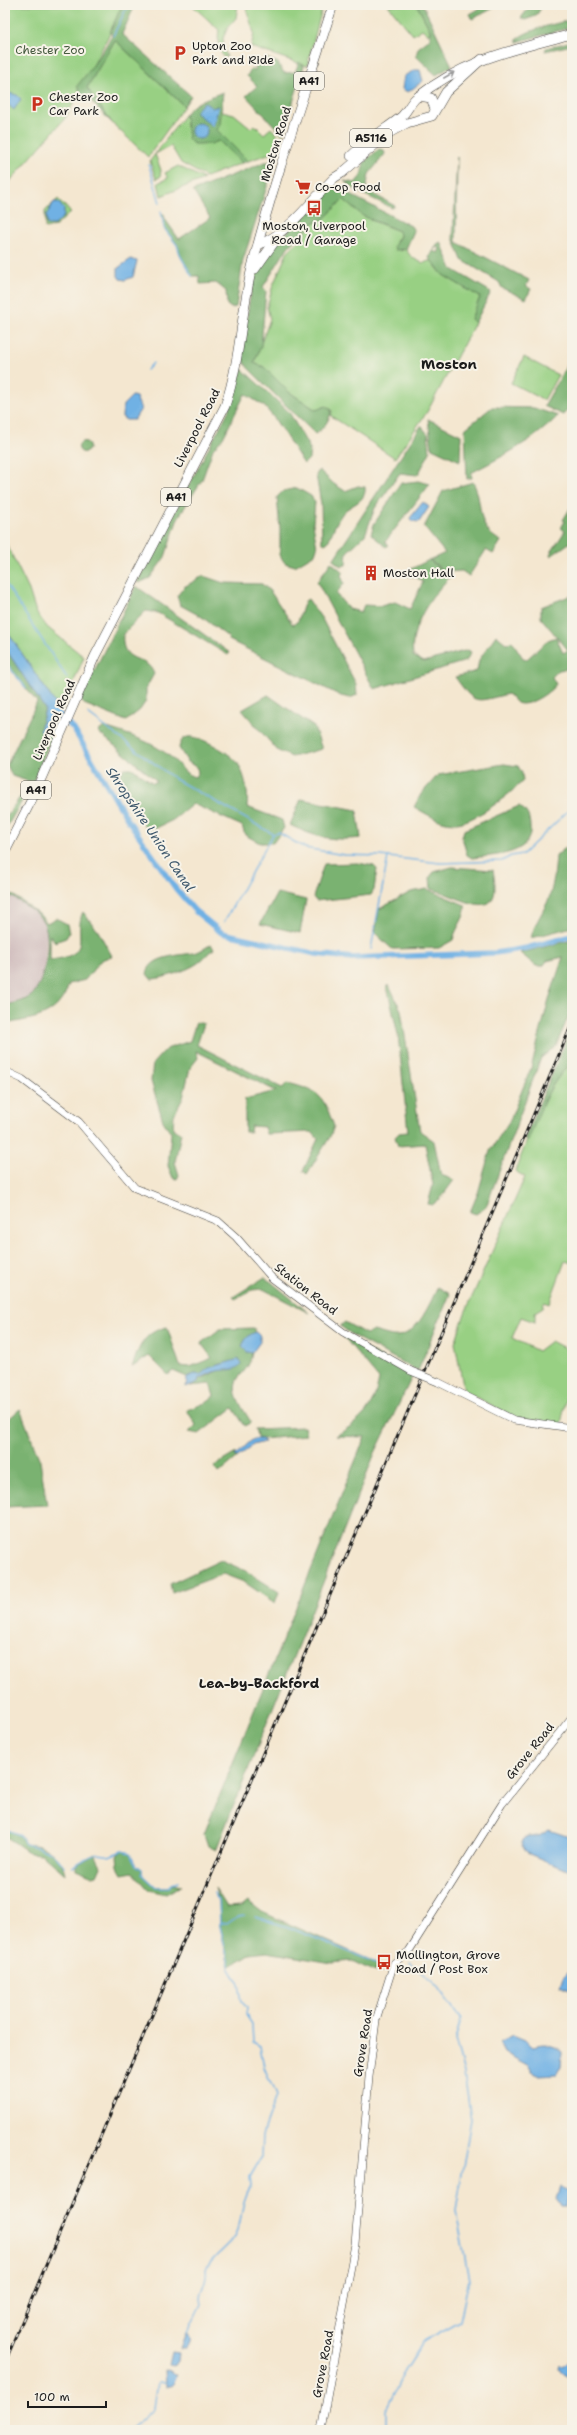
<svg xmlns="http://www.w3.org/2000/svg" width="577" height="2435" font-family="'Shantell Sans',sans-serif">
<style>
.industrial{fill:#d2bfbf}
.green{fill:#98d083;stroke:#5a7650}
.forest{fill:#7ab271;stroke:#4b6746;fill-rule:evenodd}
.water{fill:#70b1e4;stroke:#466680}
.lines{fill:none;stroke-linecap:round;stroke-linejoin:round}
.stream{stroke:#70b1e4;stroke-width:1.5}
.canal{stroke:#70b1e4;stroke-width:5.5}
.secondary-casing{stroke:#3c3a37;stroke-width:8}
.highway-casing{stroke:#3c3a37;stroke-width:10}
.secondary{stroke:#fff;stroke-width:7}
.highway{stroke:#fff;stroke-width:9}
.rail-casing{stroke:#1c1c1c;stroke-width:3}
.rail{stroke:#f7f3e8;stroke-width:1.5;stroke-dasharray:4.5;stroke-linecap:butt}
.secondary-bridge-casing{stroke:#3c3a37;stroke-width:8;stroke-linecap:butt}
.secondary-bridge{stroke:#fff;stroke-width:7}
.oneway{stroke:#999}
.labels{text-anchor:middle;stroke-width:4;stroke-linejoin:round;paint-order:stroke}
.shield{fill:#f7f3e8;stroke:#5e5c59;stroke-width:1}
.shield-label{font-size:11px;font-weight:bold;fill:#1c1c1c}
.poi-label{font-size:12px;fill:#1c1c1c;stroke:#f7f3e8;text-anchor:start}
.park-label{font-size:12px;fill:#475b40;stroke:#f7f3e8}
.street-label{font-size:12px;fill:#1c1c1c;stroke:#f7f3e8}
.water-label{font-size:13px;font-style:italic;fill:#3e586c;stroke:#f7f3e8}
.quarter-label{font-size:14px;font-weight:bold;fill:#1c1c1c;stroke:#f7f3e8}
</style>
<rect width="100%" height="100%" fill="#f7f3e8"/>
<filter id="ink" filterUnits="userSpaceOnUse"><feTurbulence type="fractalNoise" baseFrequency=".025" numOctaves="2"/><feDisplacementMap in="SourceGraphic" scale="8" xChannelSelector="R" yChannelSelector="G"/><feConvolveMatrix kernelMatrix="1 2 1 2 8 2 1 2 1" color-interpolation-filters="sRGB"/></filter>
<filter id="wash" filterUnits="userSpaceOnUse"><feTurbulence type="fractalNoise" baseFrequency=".012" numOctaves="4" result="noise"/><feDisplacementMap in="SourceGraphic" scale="16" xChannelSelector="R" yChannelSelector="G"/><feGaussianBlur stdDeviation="0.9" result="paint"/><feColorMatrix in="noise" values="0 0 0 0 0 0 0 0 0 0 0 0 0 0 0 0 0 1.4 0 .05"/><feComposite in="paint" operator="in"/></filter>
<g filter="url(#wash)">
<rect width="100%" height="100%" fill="#f4e7d0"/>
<polygon class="industrial" points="5,891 40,916 47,925 45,968 41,983 31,997 5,1006"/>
<g class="green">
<polygon points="5,5 122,5 108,37 66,117 5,187"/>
<path d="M192,5H238L236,18L228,27L223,38L224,50L227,57H223C219,47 217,40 219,30Z"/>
<polygon points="245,5 323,5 307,66 251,47 254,33"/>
<polygon points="388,5 417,5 430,30 429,35 422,29 413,35"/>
<polygon points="115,40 184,106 148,157 112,123 87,88"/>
<polygon points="222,111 234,114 251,128 255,125 264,134 271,128 283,141 280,150 248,161 218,134 217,130"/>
<polygon points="185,114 186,127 202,145 219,141 242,163 206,177 181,163 171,146 155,154 161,170 160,177 156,179 150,161"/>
<polygon points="178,166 204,179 161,196 158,183 168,178 165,173"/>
<polygon points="58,199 71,212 56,226 45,228 45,211"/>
<path d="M343,199L373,221L399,231L400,236L396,241L400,251L406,249C409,256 416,261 424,263L431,260L443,275L480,297L471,319L475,323L427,412L395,458L331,416L332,411L329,407L316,410L289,392L264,367L254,363L270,319L267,307L273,285L288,251L299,241L311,224L325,218Z"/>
<polygon points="524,357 558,375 544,400 511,383"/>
<polygon points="5,541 29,590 36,612 47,627 84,657 61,712 5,628"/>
<path d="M572,1063V1263L565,1261L549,1304L544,1302L543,1307L535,1312V1322L521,1317L512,1338L538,1351L551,1341L572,1352C572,1376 565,1401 561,1425L517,1418L464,1391L455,1343L465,1313L525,1177L515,1171C529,1138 544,1085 572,1063Z"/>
</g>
<g class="forest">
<path d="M122,5H135L122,34L191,96L184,106L115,40L87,88L112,123L92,102L82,96L77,86C90,70 102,54 112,35L110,32Z"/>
<polygon points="417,5 423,5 452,66 436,75 416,56 418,48 430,39 430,30"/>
<polygon points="480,5 495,5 494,8 472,19 470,14 479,9"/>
<polygon points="531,5 543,5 536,16 525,20 521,18"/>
<path d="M572,19V27L517,42V39C528,29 557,24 572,19Z"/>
<polygon points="572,41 572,45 545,51 546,48"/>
<polygon points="266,58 278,63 284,73 295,72 299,62 304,66 283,135 246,96 257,86 247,76 251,69 255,70 257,62"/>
<path d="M223,92L220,124L217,130L248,161L242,163L219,141L211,144H193L188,138L185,114C195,101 208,98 223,92ZM218,106L213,126L199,114Z"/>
<polygon points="379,149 384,150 385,154 369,174 366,190 395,206 392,208 357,191 344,181 355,183 361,176 364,162"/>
<polygon points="457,157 456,242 529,280 526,286 531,289 526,299 502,288 499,282 462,260 453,238"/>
<polygon points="265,162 275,162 243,260 236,307 231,308 227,305 226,291 216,283 200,284 199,276 192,276 181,257 177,244 164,228 162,214 164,214 165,219 179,239 210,218 193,191"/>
<path d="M337,188L411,226L414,231L406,249L395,250L394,246L400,236L399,231L363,216L343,199L325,218L311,224L288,247L263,287L266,291L261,346L254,363L264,367L289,392L316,410L326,406L331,409C332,417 323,430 315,434L248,368L242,359C246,333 247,295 258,272C269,246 296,223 316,207C323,203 326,189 337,188Z"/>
<polygon points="441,242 452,269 491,292 475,323 471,319 480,297 443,275 429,258 433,251 438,253 440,248 436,247 434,250 437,244"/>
<polygon points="572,357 572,405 563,415 544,406"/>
<polygon points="242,369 289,412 310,449 309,459 304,464 274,418 264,406 245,394 223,438 213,449 202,480 178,518 165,557 150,578 139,583 137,582 229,410"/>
<path d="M492,407L534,408L558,416C534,441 501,457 471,473L472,478L467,479L465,429Z"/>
<polygon points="428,419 461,435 460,461 432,448"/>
<polygon points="421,426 428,434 430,452 419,473 417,475 400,473 375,508 365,535 347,552 346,565 341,566 333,560"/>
<circle cx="84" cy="447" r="5.5"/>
<path d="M319,470L334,484L345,491L358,486L365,487C367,503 349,504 342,514C336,522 332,533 328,542L325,544L322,542L321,504L316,475Z"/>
<polygon points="418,481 430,484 385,542 389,545 386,547 371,534 374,524 401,483"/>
<path d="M473,482C485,506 474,527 501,541L493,554L486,550L469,576L462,571L445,572L430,560L445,553L424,527L443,491Z"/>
<polygon points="297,488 311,496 315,502 313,523 317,548 315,554 295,566 285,563 280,556 280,529 277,497 283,491"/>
<polygon points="572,505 572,541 551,556 550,554 565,531 561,528 565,521 563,520"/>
<path d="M429,560L450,577C431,596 409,627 413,656L424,662L468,650L471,652L466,661L374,689L317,582L331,562L343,572L341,575L344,583L336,594L349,609L361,612L364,605L381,606L395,602L410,609L423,582L416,577L407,576L405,572Z"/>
<polygon points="203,576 224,583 262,584 270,591 293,625 298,621 305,601 308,599 322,619 356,684 357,695 350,698 341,696 229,640 228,637 202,617 180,605 177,596 184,587"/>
<path d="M136,586L230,653L228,655L158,613L146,611L123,634C120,666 147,653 154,674L146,688V701L140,710L126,721L84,704L80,700Z"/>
<path d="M572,595V674L565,669L559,670L552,677L556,684C551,692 528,708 517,703C514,701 512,696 508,694C474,702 476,706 455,677L477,671L479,660L496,635L507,644L512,641L523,658L527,659L548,640L556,637L563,653L568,650L541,618V607Z"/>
<polygon points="5,648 45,709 40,730 51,733 54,730 34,781 27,781 12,776 7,765 37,702 5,662"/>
<polygon points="268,695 314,727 322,749 292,757 278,751 242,710"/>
<path d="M104,727C127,734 152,741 172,758C179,764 185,775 195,777L198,773L197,768L187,761L179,748C180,743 182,738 188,737C199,735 230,753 237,762C245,774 249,793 247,807L282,820L284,828L273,843H260L245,835L242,826L193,804L173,820L150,831L146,828L122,790L119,777L124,768H132L153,783L157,781L98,732Z"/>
<path d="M504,764L518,766L522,773L523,781C510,794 472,825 453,823C438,822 427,814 414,807L421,794L438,775Z"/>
<polygon points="29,785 25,796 5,830 5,818"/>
<path d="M301,799L357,810L361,838C333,841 316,838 290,825Z"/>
<path d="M519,806C527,811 530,817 530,827C533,856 493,855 472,858L467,855L462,837L464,830Z"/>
<path d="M572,842V927L531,938C535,923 540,917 547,903C553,890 555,871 556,856Z"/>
<polygon points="358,863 374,866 377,869 374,890 371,895 316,901 313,897 324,864"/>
<path d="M452,867L493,870C505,929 460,896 431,889L430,877L434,872Z"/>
<path d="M5,889L39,914L47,923L56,918L67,924L69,933L66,938L55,942L50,935V960C96,955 72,935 83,912L98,931L112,956L101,960L85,980L69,984C58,1018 35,1018 5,1024V1006C12,1003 25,1001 31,996C45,984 52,940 44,923C37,910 17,901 5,892Z"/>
<path d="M427,889L465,905C467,917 455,928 453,940L439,948L392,949L375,933L379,909L411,892Z"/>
<polygon points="277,893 306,900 300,933 260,924"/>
<polygon points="572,940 572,1008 556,1046 541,1058 486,1207 476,1214 470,1212 478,1193 490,1151 510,1120 531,1068 549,999 563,957 547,961 543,966 536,966 520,953"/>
<path d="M211,944L214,949C207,953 204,959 198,963C188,970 163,979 151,979L147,974C150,954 183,956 197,952C202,950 207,947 211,944Z"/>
<polygon points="389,985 401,1010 420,1131 434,1141 441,1175 454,1180 441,1198 432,1205 428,1204 433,1185 425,1144 398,1146 395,1137 399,1133 408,1132 398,1035 387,987"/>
<path d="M196,1022L204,1024L197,1045L282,1088L288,1083C322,1092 322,1095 334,1126L330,1137L307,1174L303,1171L318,1139L312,1132L268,1134H266L264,1127L251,1126L250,1132H245V1099L276,1091L196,1051L198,1058L190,1068L183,1098L174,1115L173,1129L181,1133L175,1162L179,1175L177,1179L173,1178L168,1166L171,1133L163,1121L151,1081L153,1063L166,1049L190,1041Z"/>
<path d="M572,1027V1063C549,1081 539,1114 528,1141L524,1139Z"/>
<polygon points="265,1277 309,1313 263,1289 252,1290 235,1299 233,1297"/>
<path d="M438,1287L450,1294L418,1371L357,1338L340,1326L345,1322L366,1334L373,1331C380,1332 390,1337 397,1336C418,1335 430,1302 438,1287Z"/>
<path d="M167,1327L180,1366L190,1367L212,1358L201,1343L220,1329L254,1328L256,1332C249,1334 244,1340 242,1347L247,1352L252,1353C250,1365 247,1368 239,1377C228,1390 244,1410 251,1422L245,1426L233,1408L199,1434L189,1432L196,1425L187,1410L205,1403L214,1396L210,1384L190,1386L198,1382V1378L205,1377L239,1360L217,1365L200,1375L195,1374L187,1377L173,1371L168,1375L149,1356L132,1367C139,1346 144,1332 167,1327Z"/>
<path d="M343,1336L413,1375L375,1453L216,1850L208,1846L204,1834L365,1437L336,1436C362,1419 373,1411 379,1379Z"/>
<polygon points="20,1409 40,1461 47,1505 5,1507 5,1422"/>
<polygon points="304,1427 306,1435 262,1439 258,1439 255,1429"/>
<polygon points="236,1453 235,1456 238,1457 219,1473 214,1466"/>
<polygon points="221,1560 246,1571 279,1592 275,1603 244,1582 223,1574 172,1593 170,1584"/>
<path d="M5,1829L20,1835L25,1844C30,1845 36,1845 41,1846C52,1850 64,1862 65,1874L42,1854L30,1853L5,1836Z"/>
<polygon points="122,1851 130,1853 136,1865 142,1869 142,1874 156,1887 169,1887 172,1884 181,1886 166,1894 149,1890 133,1872 122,1874 118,1867 117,1855"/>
<polygon points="95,1854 101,1866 97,1875 93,1876 76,1869 76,1865"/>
<polygon points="215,1888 227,1907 242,1906 248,1901 262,1912 379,1964 375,1972 352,1961 332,1963 267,1952 250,1954 229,1967 220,1926 219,1901"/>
</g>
<g class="water">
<polygon points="415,70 420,70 423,81 408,92 402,89 404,76"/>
<polygon points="8,93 17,95 21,99 14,110 5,102 5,94"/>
<polygon points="204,102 212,108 219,106 213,127 195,112"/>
<circle cx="199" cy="131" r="8"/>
<polygon points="54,202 58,202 64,209 64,216 55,225 47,225 46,215"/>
<polygon points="131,259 137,261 133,277 125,280 120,279 118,276 118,268"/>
<polygon points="132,396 136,397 141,409 134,420 126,420 122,417 123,405"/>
<polygon points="423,502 429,507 419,522 411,521 410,518"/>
<polygon points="5,628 61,712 54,730 49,734 44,734 40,730 45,709 5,648"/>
<path d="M256,1332L260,1336V1342L252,1353L247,1352L242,1347C244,1340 249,1334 256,1332Z"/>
<path d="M239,1359L241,1364C235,1372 225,1369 217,1371C210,1372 205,1377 199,1378L198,1382L186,1387L187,1377L195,1374L200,1375L209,1368Z"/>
<polygon points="253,1439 262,1439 264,1442 253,1445 238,1457 235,1456"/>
<polygon points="549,1830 572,1838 572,1872 527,1853 523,1847 523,1840 528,1836 539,1836"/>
<polygon points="569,1971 572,1971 572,1991 560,1986 563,1977"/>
<path d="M513,2035L525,2040L533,2047C543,2044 553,2044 562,2051L561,2067L557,2074L538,2075L532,2072L529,2066L505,2053L500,2043Z"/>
<polygon points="560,2187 569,2191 566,2206 561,2206 556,2199"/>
<path d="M187,2333C192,2339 191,2343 186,2349H181Z"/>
<polygon points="172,2352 179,2353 178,2360 174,2366 169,2365"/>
<polygon points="570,2361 572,2361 572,2379 563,2374 559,2368 560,2363 563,2366"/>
<polygon points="168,2370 177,2375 173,2384 165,2386 164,2371"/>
</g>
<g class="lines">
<g class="stream">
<polyline points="113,36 128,5"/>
<polyline points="149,165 160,203"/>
<polyline points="161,211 164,228 177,245 181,257 192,276"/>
<polyline points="147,370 153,363"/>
<polyline points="5,583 67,678"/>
<polyline points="5,662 26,688"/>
<polyline points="88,714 175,779 273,834 279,833 305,848 344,855 380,856 440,863 502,861 511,856 523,854 572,807"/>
<polyline points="224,922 273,834"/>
<polyline points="371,949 388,857"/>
<path d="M5,1829L20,1835L25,1844C46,1850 49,1847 64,1866"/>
<path d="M72,1866C88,1860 92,1850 109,1856L122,1851L130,1853L136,1865L142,1869V1874L156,1887H169L172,1884L178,1882"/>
<polyline points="255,1917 288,1927 379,1964 382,1972"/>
<polyline points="220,1923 227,1924 237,1917 245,1916"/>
<path d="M187,2333L201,2304C197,2291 209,2282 206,2269C213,2255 233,2245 238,2230C242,2216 242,2199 251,2186L250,2177L261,2158L262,2135L276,2096L264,2067L260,2046L253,2042L252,2024L246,2015L247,2008L242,2002L239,1984L230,1969L220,1926L219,1901L214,1893"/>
<polyline points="131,2430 154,2409 158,2382 164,2382"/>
<polyline points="386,2430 386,2410 405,2370 424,2341 460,2321 469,2280 456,2210 471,2119 464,2073 455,2040 461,2019 436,1985 410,1963"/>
</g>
<polyline class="canal" points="56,711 73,728 128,820 176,889 195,911 222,933 316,954 352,958 495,953 527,948 572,936"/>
</g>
</g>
<g filter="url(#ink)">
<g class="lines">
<defs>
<g id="secondary">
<polyline points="5,1071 22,1079 79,1122 135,1188 218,1221 236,1237 272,1278 343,1332 411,1371"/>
<polyline points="438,1382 514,1420 572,1428"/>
<polyline points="321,2430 355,2244 369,2077 376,2020 394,1963 409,1951 502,1804 572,1717"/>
</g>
<g id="highway">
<polyline points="419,96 431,98 435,109"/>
<path d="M351,156C368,139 383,131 401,117C407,112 410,103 416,98C465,59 513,50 572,34"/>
<path d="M258,245C288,234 312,200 334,178L342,173L389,133L407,123L432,116L446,92L482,59"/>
<polyline points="255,269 278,237"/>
<path d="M5,852L33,797L95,656L225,406C241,359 241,310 253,263C275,176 306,90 333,5"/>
</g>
</defs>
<use href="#secondary" class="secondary-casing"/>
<use href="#highway" class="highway-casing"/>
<use href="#secondary" class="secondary"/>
<use href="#highway" class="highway"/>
<defs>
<polyline id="rail" points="5,2362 572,1024"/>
</defs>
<use href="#rail" class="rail-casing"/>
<use href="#rail" class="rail"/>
<defs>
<polyline id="secondary-bridge" points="411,1371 438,1382"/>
</defs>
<use href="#secondary-bridge" class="secondary-bridge-casing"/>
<use href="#secondary-bridge" class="secondary-bridge"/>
</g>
<defs><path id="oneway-shaft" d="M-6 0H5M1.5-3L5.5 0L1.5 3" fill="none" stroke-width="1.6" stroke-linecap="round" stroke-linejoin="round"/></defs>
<use class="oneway" href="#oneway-shaft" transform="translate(449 75) rotate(-30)"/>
</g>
<defs>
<symbol id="parking-bare" viewBox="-9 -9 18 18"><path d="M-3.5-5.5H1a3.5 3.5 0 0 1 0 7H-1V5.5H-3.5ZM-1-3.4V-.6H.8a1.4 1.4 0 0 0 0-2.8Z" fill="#c8321e" stroke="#f7f3e8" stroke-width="2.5" paint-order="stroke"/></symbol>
<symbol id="supermarket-bare" viewBox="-9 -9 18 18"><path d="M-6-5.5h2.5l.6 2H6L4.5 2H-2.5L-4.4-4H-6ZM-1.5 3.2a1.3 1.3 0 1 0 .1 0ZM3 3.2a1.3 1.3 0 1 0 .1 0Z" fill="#c8321e" stroke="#f7f3e8" stroke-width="2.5" paint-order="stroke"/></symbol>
<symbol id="bus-bare" viewBox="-9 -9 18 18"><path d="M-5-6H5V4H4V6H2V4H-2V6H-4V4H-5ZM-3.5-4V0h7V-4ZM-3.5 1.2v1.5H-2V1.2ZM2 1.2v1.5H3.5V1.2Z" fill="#c8321e" stroke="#f7f3e8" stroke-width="2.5" paint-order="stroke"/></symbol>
<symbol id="building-bare" viewBox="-9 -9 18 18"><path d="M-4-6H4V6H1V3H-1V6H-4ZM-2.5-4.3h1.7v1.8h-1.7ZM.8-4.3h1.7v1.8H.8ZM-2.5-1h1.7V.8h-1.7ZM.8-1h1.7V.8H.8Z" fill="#c8321e" stroke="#f7f3e8" stroke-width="2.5" paint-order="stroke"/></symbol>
</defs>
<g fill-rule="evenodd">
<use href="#parking-bare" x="169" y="42" width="22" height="22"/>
<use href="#parking-bare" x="26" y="93" width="22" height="22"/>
<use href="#supermarket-bare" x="292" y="176" width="22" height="22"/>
<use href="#bus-bare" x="303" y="197" width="22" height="22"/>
<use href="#building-bare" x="360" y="562" width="22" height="22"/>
<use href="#bus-bare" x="373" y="1951" width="22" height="22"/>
</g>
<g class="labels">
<g class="shield">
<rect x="294" y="72" width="30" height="18" rx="3"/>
<rect x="350" y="129" width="42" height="18" rx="3"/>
<rect x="161" y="488" width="30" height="18" rx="3"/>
<rect x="21" y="781" width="30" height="18" rx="3"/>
</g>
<g class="shield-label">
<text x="309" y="85">A41</text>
<text x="371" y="142">A5116</text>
<text x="176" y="501">A41</text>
<text x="36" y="794">A41</text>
</g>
<g class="poi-label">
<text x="192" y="50">Upton Zoo<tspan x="192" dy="14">Park and Ride</tspan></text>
<text x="49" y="101">Chester Zoo<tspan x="49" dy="14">Car Park</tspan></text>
<text x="315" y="191">Co-op Food</text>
<text x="314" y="230" text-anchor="middle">Moston, Liverpool<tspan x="314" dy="14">Road / Garage</tspan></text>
<text x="383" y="577">Moston Hall</text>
<text x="396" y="1959">Mollington, Grove<tspan x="396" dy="14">Road / Post Box</tspan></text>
</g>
<g class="park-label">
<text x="50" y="54">Chester Zoo</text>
</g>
<g class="street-label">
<text transform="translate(276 144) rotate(-73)" y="4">Moston Road</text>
<text transform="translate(197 428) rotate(-63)" y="4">Liverpool Road</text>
<text transform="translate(54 720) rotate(-66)" y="4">Liverpool Road</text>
<text transform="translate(306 1289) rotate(38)" y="4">Station Road</text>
<text transform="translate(530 1751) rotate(-51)" y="4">Grove Road</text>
<text transform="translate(363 2043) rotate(-81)" y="4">Grove Road</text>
<text transform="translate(323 2364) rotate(-79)" y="4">Grove Road</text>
</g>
<g class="water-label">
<text transform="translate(151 829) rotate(56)" y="5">Shropshire Union Canal</text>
</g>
<g class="quarter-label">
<text x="449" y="369">Moston</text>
<text x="259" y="1688">Lea-by-Backford</text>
</g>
</g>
<rect width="577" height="2435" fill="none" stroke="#f7f3e8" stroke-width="20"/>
<path d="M28 2401v6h78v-6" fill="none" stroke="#1c1c1c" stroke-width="2"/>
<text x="34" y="2401" font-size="12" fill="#1c1c1c" stroke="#f7f3e8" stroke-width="3" paint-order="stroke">100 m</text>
</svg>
